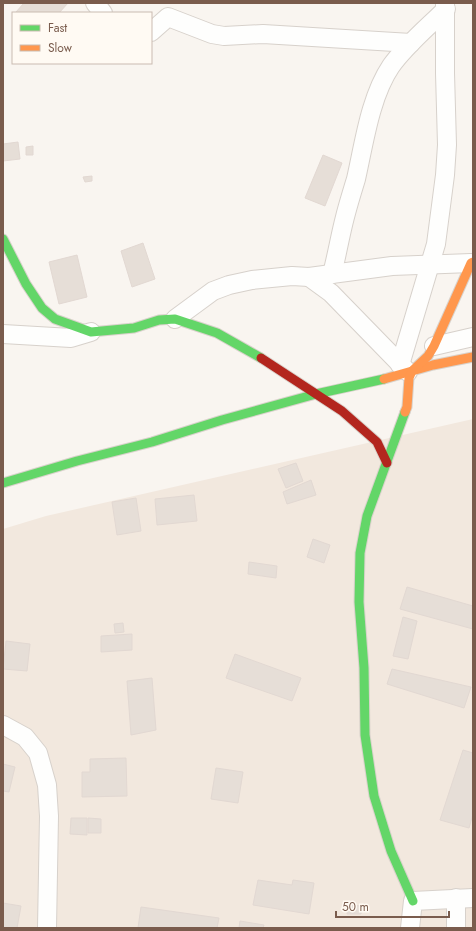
<svg xmlns="http://www.w3.org/2000/svg" width="476" height="931" font-family="Jost,sans-serif">
<style>
.residential{fill:#f2e8de}
.building{fill:#e6ded7;stroke:#e2d8d2}
.lines{fill:none;stroke-linecap:round;stroke-linejoin:round}
.street-casing{stroke:#d7d1cb;stroke-width:20}
.fast-casing{stroke:#d9d2cb;stroke-width:11}
.slow-casing{stroke:#d9d2cb;stroke-width:11}
.jam-casing{stroke:#d9d2cb;stroke-width:11}
.street{stroke:#fefefd;stroke-width:18}
.fast{stroke:#63d668;stroke-width:9}
.slow{stroke:#ff974d;stroke-width:9}
.jam{stroke:#b3261e;stroke-width:9}
</style>
<rect width="100%" height="100%" fill="#f9f5f0"/>
<polygon class="residential" points="473,419 473,928 3,928 3,529 46,516"/>
<g class="building">
<polygon points="24,3 68,3 59,13 17,13 16,12"/>
<polygon points="18,142 20,159 3,161 3,144"/>
<polygon points="33,146 33,155 26,155 26,147"/>
<polygon points="323,155 342,163 325,206 305,198"/>
<polygon points="92,176 92,181 85,182 83,177"/>
<polygon points="143,243 155,279 132,287 121,251"/>
<polygon points="77,255 87,297 59,304 49,262"/>
<polygon points="296,463 303,481 286,488 278,469"/>
<polygon points="311,480 316,495 287,504 283,492"/>
<polygon points="194,495 197,521 157,525 155,499"/>
<polygon points="136,498 141,531 117,535 112,502"/>
<polygon points="313,539 330,545 324,563 307,557"/>
<polygon points="249,562 277,566 276,578 248,574"/>
<polygon points="407,587 473,606 473,629 400,609"/>
<polygon points="403,617 417,621 408,659 393,656"/>
<polygon points="123,623 124,632 115,633 114,624"/>
<polygon points="132,634 132,650 101,652 101,636"/>
<polygon points="6,641 30,644 27,671 3,669"/>
<polygon points="235,654 301,678 292,701 226,678"/>
<polygon points="392,669 471,687 464,708 387,684"/>
<polygon points="152,678 156,730 131,735 127,681"/>
<polygon points="463,750 473,753 473,814 469,828 440,820"/>
<polygon points="126,758 127,796 82,797 82,772 90,772 90,759"/>
<polygon points="3,764 15,767 9,792 3,791"/>
<polygon points="216,768 243,772 238,803 211,799"/>
<polygon points="71,818 87,818 87,835 70,834"/>
<polygon points="88,818 101,819 101,833 88,833"/>
<polygon points="258,880 292,885 293,880 314,883 309,914 253,905"/>
<polygon points="3,903 21,906 17,928 3,928"/>
<polygon points="347,905 362,906 361,914 347,914"/>
<polygon points="141,907 219,918 217,928 138,928"/>
<polygon points="240,921 264,925 263,928 239,928"/>
</g>
<g class="lines">
<defs>
<g id="street">
<polyline points="95,3 103,13"/>
<polyline points="151,32 168,17 212,34 224,36 263,34 411,43"/>
<path d="M332,274C337,255 340,236 345,217C348,205 352,192 356,179C364,144 370,97 391,66C406,45 428,27 446,9"/>
<polyline points="309,277 331,293 408,372"/>
<polyline points="175,319 213,291 229,285 252,280 292,276 309,277 392,266 471,263"/>
<polyline points="3,334 71,338 91,332"/>
<polyline points="434,346 473,337"/>
<polyline points="400,365 436,244 445,175 447,145 445,73 445,3"/>
<polyline points="3,725 25,737 38,753 47,785 49,816 47,928"/>
<polyline points="456,898 456,928"/>
<polyline points="410,928 413,901 473,898"/>
</g>
<g id="fast">
<polyline points="3,239 26,284 42,308 55,319 91,332 134,328 159,320 175,319 217,333 261,358"/>
<polyline points="405,412 367,516 360,553 359,602 364,668 365,735 374,796 391,851 413,901"/>
<polyline points="3,483 77,461 152,442 222,420 316,394 384,379"/>
</g>
<g id="slow">
<polyline points="384,379 433,365 473,357"/>
<polyline points="405,412 407,407 409,378 412,371 428,356 434,346 471,263 473,262"/>
</g>
<polyline id="jam" points="261,358 342,411 377,442 387,463"/>
</defs>
<use href="#street" class="street-casing"/>
<use href="#fast" class="fast-casing"/>
<use href="#slow" class="slow-casing"/>
<use href="#jam" class="jam-casing"/>
<use href="#street" class="street"/>
<use href="#fast" class="fast"/>
<use href="#slow" class="slow"/>
<use href="#jam" class="jam"/>
</g>
<rect width="476" height="931" fill="none" stroke="#7a5c4d" stroke-width="8"/>
<rect x="12" y="12" width="140" height="52" fill="#fffaf3" stroke="#cabbb1"/>
<rect x="20" y="25" width="20" height="6" fill="#63d668" stroke="#cabbb1"/>
<text x="48" y="32" font-size="12" fill="#7a5c4d">Fast</text>
<rect x="20" y="45" width="20" height="6" fill="#ff974d" stroke="#cabbb1"/>
<text x="48" y="52" font-size="12" fill="#7a5c4d">Slow</text>
<path d="M336 911v6h113v-6" fill="none" stroke="#7a5c4d" stroke-width="2"/>
<text x="342" y="911" font-size="12" fill="#7a5c4d" stroke="#fffaf3" stroke-width="3" paint-order="stroke">50 m</text>
</svg>
